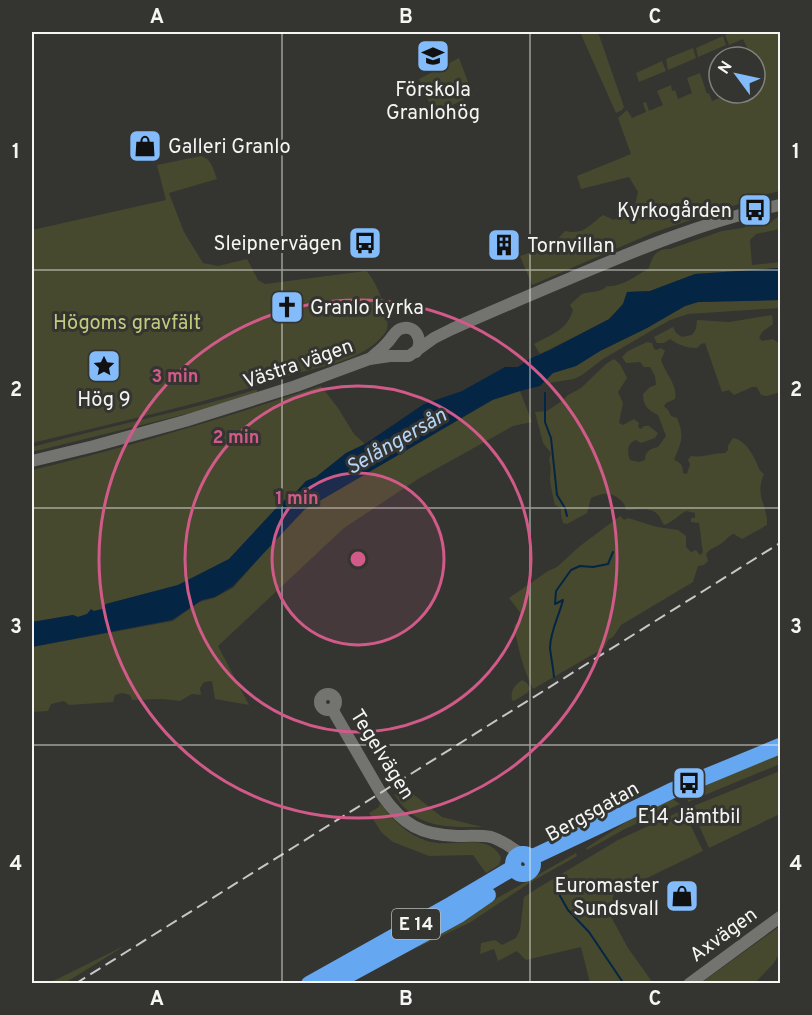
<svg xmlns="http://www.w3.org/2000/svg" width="812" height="1015" font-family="Overpass,sans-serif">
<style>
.green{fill:#46492e}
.water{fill:#052545}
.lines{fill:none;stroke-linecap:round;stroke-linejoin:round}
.stream{stroke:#052545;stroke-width:2}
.secondary{stroke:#737470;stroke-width:12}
.highway{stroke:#65a7f0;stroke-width:16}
.rail{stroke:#c6c6c4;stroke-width:2;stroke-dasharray:12 6;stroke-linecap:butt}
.grid{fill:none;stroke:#f5f5f3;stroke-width:1.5;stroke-opacity:0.55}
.ring{fill:none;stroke:#d15a89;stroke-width:3}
.labels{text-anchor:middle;stroke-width:6;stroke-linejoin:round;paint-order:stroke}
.shield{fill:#343531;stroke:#bbbbb9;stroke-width:1.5}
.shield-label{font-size:18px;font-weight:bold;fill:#f5f5f3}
.poi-label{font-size:20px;fill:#f5f5f3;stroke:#343531}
.park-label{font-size:20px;fill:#c3cb7d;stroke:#343531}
.street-label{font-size:20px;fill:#f5f5f3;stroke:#343531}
.water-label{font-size:21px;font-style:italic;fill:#b6d5fa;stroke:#343531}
.centre{fill:#d15a89;stroke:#343531;stroke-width:3}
.ring-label{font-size:18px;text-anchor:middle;font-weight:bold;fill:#d15a89;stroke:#343531;stroke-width:6;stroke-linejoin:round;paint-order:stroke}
.neatline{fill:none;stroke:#f5f5f3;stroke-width:2}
.grid-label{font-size:20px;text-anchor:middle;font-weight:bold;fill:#f5f5f3}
</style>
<rect width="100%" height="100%" fill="#343531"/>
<g class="green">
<polygon points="580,32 598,32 624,107 622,110 616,113"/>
<path d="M733,32H780V191L751,198L742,203L655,232L532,285L520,256L552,245L565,231C585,235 589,225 603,215L614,220L635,205L638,192L629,177L581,189L577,176L631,154L618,118L627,110L632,118L646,112L643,103L646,102L649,111L663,105L657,91L671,85L672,91L675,90L678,99L692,93L687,78L700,73L707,94L709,93L712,101L732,93H755V84L758,82L755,74V57H749L748,53L749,52L743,39L729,45L725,35Z"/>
<polygon points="723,36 726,45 698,57 696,48"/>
<polygon points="693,48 696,58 668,70 666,59"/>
<polygon points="459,58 473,95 434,114 419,79"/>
<polygon points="662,61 666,71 639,82 636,73"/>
<path d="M201,156C212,159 213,169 217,179L169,193L184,232L203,263L218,266L247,259L258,280L265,284L366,271C376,279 394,323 385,333C364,361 322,366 291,375C206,403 119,422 32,443V230L166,200L157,165Z"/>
<path d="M780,215V229L756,234L750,240L752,265L780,262V268L695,274L650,291L627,292L623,304L610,319L540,354L534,344C551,334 567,331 573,310L570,305C574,301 578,297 582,294C591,291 601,293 607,286C620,288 638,275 649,268C652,256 657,248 670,249L722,231L743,228L757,221L764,223L771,222Z"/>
<polygon points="780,300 780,308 688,314 670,320 656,328 603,359 582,375 574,379 549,383 547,378 553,373 576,366 600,351 647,328 685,306 698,302"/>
<path d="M772,315L773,324L762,332L759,338L762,341L773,339L780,344V392L767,396L761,395L757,387H752L734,395L729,390L722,392L705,343L701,344L697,348C687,348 678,345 670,339L664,343H657L654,337L673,327L676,333L682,337L692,335L696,329L697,320L729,322Z"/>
<path d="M647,342L652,343L654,349L656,350L661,348L665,351L661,360C665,373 678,385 675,399L666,403L664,406L668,410L671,416L677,418C685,437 681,442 674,460C681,462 683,466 683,473L687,474L690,464L688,460L691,456C703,458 713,453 725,453L728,450V446L733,438C742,439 750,449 754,458C758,464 758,470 764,474C754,496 768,505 767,525L742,539L734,534C728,536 727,539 722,543C716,548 711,547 706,554L708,561L704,565L698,566L693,582L621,625L613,637L608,640L604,648L533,689C523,669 518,648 514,626L523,616L509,598L548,571L557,567L580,546L620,516L624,520L628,518L657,527L678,530L686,536V547L691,552L696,550L700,555L703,552C701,542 701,534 699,523L691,522V518H695V513L686,511C678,515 673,522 664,525C662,522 661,519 659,516C653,506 636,510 626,510C625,504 623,502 618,498C609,491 601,494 591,498L587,513L567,524L563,523L561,515V508L555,505C553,497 551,489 550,480C550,472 552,468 549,460L551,453L543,443L535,412L547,411L562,401L568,395L581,388L606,364L614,359L620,364L627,378L618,392L623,403L619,423L623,425L634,419L639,423L638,427L641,429L644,426H649L658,433L655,438L641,443L636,440C627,443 627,452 630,460L639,462L645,460C645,451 650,449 658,447L666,436L658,415C648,410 643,406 643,394L650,387L656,385L655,376L650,367H644L640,362L626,363L622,357L628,351Z"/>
<path d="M321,386L338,408L354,434L365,444L346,453L316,477L306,481L295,493L282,502L229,559L178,585L106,604L102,609L78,617L73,615L32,622V470C129,447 226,417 321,386Z"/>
<path d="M255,390H257V393L186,414L32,452V447C106,427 181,412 255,390Z"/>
<polygon points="520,391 532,422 513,426 418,479 344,528 218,646 249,705 215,699 212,681 204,682 200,688 201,695 192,694 180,701 162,699 132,700 130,695 122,693 115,695 113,702 69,705 64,701 51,704 48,711 32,712 32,647 173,621 199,602 214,598 233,588 276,539 304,510 493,400"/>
<path d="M522,680L527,683L530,689L527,693L514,701L512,700C510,690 515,685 522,680Z"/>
<polygon points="780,754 780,764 688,802 688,796 693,788"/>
<polygon points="780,771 780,814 709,848 691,807"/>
<path d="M409,791L442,817L482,827C456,827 426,829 406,809C401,805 398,799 394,794L400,796Z"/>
<polygon points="671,798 680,804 625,829 587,850 586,848 643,811"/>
<path d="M380,803C393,820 406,834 427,841C452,849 489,831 501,858L499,865L486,873L473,855L429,856L393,842L382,833L369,813L379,807Z"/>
<polygon points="683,810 703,851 614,894 609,913 628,948 653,983 590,983 581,947 526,960 517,951 498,961 494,949 480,954 481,943 495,940 502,945 516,938 520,930 524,897 538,888 618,840"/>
<polygon points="576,853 577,856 531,882 469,923 414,949 466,916"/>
<polygon points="780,926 780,953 773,964 755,983 701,983"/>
<polygon points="126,945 65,983 49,983"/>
</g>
<polygon class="water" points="780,268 780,300 698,302 685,306 647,328 600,351 576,366 553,373 540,386 520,391 492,400 304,510 233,586 215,597 202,600 172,620 32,647 32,622 73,615 78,617 87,614 91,609 94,611 102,609 106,604 178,585 229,559 282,502 295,493 306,481 316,477 346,453 365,444 424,404 462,391 505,367 518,367 529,359 550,350 609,319 623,304 627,292 650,291 695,274"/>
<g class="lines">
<g class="stream">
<polyline points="545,393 545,422 551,438 557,495 565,508 567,516"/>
<path d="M554,677C553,667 551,657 550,648C550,632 559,616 563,600L555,604L556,591L571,570L580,566L593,567L608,564L613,552"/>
<polyline points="557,876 560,896 568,910 589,932 624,984"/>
</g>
<g class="secondary">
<path d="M370,359C375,354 382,349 387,343C392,338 394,332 400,329C415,323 424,340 416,352"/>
<path d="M32,461L94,446L185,421L296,386L369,359L390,356H409L434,338L452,329C490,312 528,296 566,280C636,250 706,221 780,205"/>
<circle cx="328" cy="702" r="8"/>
<path d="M332,709L382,795C403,825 421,835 457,836C468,836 480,835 491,837C503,840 513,850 524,855"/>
<polyline points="689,984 780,917"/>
</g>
<g class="highway">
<circle cx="523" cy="864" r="10"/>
<polyline points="529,857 535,856 603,824 671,791 780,746"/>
<polyline points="309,984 452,904 513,868"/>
<polyline points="332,984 459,915 488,895"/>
</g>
<polyline class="rail" points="75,984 780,543"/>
</g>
<path class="grid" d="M282,32V984M530,32V984M32,270H780M32,508H780M32,745H780"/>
<circle cx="358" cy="559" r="86" fill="#d15a89" fill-opacity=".12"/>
<g class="ring">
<circle cx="358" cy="559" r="86"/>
<circle cx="358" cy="559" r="173"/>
<circle cx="358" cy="559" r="259"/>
</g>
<defs>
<symbol id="school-square" viewBox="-11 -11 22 22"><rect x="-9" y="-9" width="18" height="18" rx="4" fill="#84bcfb" stroke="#343531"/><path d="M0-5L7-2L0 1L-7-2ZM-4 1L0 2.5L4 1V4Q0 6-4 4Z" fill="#111"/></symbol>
<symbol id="shop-square" viewBox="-11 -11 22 22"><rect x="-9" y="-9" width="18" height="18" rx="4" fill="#84bcfb" stroke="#343531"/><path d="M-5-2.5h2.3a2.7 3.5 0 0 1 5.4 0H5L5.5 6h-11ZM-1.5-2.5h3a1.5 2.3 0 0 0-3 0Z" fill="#111"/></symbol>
<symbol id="bus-square" viewBox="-11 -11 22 22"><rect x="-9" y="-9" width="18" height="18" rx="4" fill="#84bcfb" stroke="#343531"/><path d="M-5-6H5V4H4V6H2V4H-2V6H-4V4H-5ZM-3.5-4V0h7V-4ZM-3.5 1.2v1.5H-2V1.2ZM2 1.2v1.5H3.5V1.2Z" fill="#111"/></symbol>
<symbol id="building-square" viewBox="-11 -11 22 22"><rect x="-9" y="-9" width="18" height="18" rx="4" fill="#84bcfb" stroke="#343531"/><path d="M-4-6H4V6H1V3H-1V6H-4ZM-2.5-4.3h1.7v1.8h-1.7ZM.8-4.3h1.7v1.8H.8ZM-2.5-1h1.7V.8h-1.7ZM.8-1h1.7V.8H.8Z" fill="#111"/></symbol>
<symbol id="church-square" viewBox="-11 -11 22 22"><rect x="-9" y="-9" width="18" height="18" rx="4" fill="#84bcfb" stroke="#343531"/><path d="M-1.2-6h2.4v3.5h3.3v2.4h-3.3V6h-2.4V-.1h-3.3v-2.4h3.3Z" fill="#111"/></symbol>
<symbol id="sight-square" viewBox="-11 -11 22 22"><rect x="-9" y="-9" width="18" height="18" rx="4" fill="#84bcfb" stroke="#343531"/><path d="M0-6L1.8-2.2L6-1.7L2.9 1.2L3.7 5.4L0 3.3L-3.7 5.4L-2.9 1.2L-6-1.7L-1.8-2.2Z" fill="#111"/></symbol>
</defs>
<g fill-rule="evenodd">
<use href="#school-square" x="414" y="37" width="38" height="38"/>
<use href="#shop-square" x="126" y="127" width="38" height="38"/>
<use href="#bus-square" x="736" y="191" width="38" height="38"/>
<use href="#bus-square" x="346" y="224" width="38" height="38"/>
<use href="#building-square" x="485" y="226" width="38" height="38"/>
<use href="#church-square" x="268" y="288" width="38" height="38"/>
<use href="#sight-square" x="85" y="347" width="38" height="38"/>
<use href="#bus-square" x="670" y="764" width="38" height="38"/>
<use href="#shop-square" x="663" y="877" width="38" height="38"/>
</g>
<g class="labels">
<rect class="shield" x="392" y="909" width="48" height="30" rx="4.5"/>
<g class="shield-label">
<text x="416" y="930">E 14</text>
</g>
<g class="poi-label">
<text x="433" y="96">Förskola<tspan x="433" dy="23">Granlohög</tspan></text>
<text x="168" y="153" text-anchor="start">Galleri Granlo</text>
<text x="732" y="217" text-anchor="end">Kyrkogården</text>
<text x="342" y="250" text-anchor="end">Sleipnervägen</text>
<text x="527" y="252" text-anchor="start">Tornvillan</text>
<text x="310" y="314" text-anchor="start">Granlo kyrka</text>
<text x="104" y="406">Hög 9</text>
<text x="689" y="823">E14 Jämtbil</text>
<text x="659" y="892" text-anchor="end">Euromaster<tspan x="659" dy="23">Sundsvall</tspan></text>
</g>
<g class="park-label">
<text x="127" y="329">Högoms gravfält</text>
</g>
<g class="street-label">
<text transform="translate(298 363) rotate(-19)" y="7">Västra vägen</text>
<text transform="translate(383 754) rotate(58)" y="7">Tegelvägen</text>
<text transform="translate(592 811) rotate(-29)" y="7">Bergsgatan</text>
<text transform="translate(723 934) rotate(-36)" y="7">Axvägen</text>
</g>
<g class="water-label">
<text transform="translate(396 441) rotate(-30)" y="7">Selångersån</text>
</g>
</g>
<circle cx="358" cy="559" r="9" class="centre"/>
<g class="ring-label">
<text x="175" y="382">3 min</text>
<text x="236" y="443">2 min</text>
<text x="297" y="504">1 min</text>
</g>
<rect width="812" height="1015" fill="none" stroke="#343531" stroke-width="66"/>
<g transform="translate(737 75) rotate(303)"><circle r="28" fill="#343531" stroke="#81827f" stroke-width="1.5"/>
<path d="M0-4.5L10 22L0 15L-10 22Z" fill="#84bcfb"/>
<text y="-9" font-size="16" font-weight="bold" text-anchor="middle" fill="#f5f5f3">N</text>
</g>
<rect x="33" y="33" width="746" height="949" class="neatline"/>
<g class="grid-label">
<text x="157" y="23">A</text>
<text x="406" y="23">B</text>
<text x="655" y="23">C</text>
<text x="16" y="158">1</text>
<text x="796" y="158">1</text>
<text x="16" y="396">2</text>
<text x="796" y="396">2</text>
<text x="16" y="633">3</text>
<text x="796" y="633">3</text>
<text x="16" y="870">4</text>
<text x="796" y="870">4</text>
<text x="157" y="1005">A</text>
<text x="406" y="1005">B</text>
<text x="655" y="1005">C</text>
</g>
</svg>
